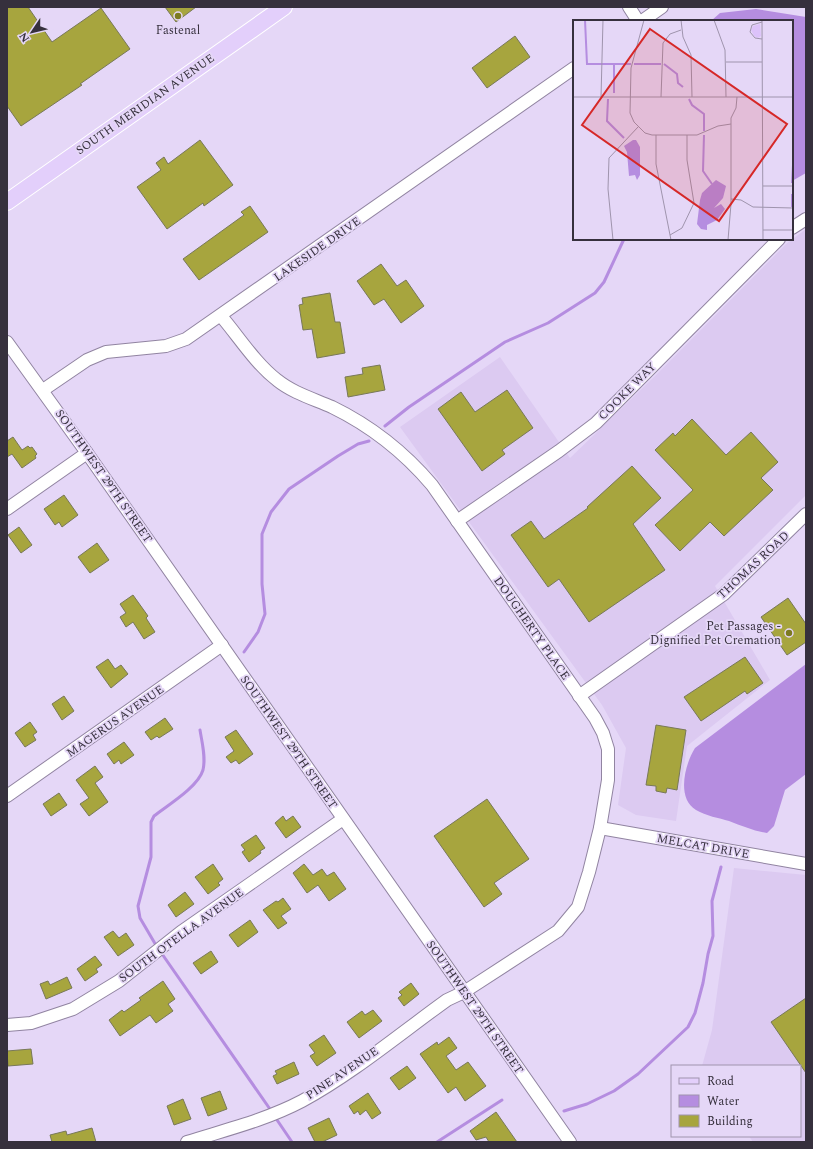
<svg xmlns="http://www.w3.org/2000/svg" width="813" height="1149" font-family="Spectral,serif">
<style>
.built{fill:#dccaf1}
.water{fill:#b58de0}
.lines{fill:none;stroke-linecap:round;stroke-linejoin:round}
.stream{stroke:#b58de0;stroke-width:3}
.building{fill:#a7a53e;stroke:#787858}
.minor-casing{stroke:#9184a1;stroke-width:14}
.major-casing{stroke:#fff;stroke-width:18}
.minor{stroke:#fff;stroke-width:12}
.major{stroke:#e3cffb;stroke-width:16}
.poi-dot{fill:#7c7a21;stroke:#e5d7f7;stroke-width:1.5}
.labels{text-anchor:middle;stroke-width:3.5;stroke-linejoin:round;paint-order:stroke}
.poi-label{font-size:12px;fill:#36303d;stroke:#e5d7f7}
.street-label{font-size:12px;fill:#36303d;stroke:#e5d7f7}
.inset-river{fill:none;stroke:#b58de0;stroke-width:2}
.inset-road{fill:none;stroke:#9f94ad;stroke-width:1}
.view{fill:#d62828;fill-opacity:0.15;stroke:#d62828;stroke-width:2}
.inset-edge{fill:none;stroke:#36303d;stroke-width:2}
</style>
<rect width="100%" height="100%" fill="#e5d7f7"/>
<g class="built">
<polygon points="806,229 806,495 715,586 770,680 687,746 676,821 636,815 618,805 626,748 602,705 400,427 500,357 570,458 655,376 786,244"/>
<polygon points="734,868 806,875 806,1142 753,1142 749,1136 800,1136 800,1066 702,1066 712,1030"/>
</g>
<g class="water">
<polygon points="756,9 806,17 806,173 792,181 792,21 711,21 720,13"/>
<path d="M806,664V774L785,790L774,826L767,833C754,831 742,826 729,821C719,818 706,816 696,810C676,798 685,764 695,748Z"/>
</g>
<g class="lines">
<g class="stream">
<polyline points="385,426 409,407 505,342 548,323 595,293 604,282 624,239"/>
<polyline points="244,652 258,632 265,614 262,584 262,534 271,512 289,489 338,456 358,444 369,441"/>
<path d="M157,947L140,918L138,906L151,857V822L154,816C168,805 198,787 203,770C206,757 202,743 200,730"/>
<polyline points="160,951 272,1112"/>
<polyline points="564,1111 587,1104 614,1091 638,1074 688,1027 695,1013 703,983 708,954 713,936 712,901 721,867"/>
<polyline points="275,1117 292,1142"/>
<polyline points="437,1142 502,1100"/>
</g>
</g>
<g class="building">
<polygon points="7,7 28,7 52,42 101,8 130,49 80,84 82,85 21,126 7,106"/>
<polygon points="165,7 196,7 176,22"/>
<polygon points="515,36 530,57 487,88 472,68"/>
<polygon points="200,140 233,185 204,206 203,203 167,229 137,187 161,170 156,163 164,157 168,164"/>
<polygon points="250,206 268,232 199,280 183,259 244,215 241,212"/>
<polygon points="381,264 397,286 406,280 424,306 401,323 384,299 374,305 357,281"/>
<polygon points="330,293 335,322 340,322 345,353 317,358 312,329 303,330 299,305 303,304 302,298"/>
<polygon points="380,365 385,390 348,397 345,377 363,374 362,368"/>
<polygon points="507,390 533,428 502,450 505,454 482,471 438,409 461,392 475,412"/>
<polygon points="692,419 726,455 751,432 778,462 761,478 773,490 724,536 710,522 680,551 655,525 693,490 655,450 673,433 675,436"/>
<polygon points="13,437 22,450 28,446 30,448 32,447 37,454 35,456 36,458 22,468 12,454 7,457 7,441"/>
<polygon points="632,466 661,498 633,524 665,570 589,622 559,579 548,587 511,535 531,521 544,539 588,508 587,507"/>
<polygon points="64,495 78,515 62,527 59,522 55,525 44,509"/>
<polygon points="19,527 32,545 21,553 8,535"/>
<polygon points="97,543 109,560 90,573 78,557"/>
<polygon points="133,595 148,616 146,618 155,632 144,639 133,622 126,627 120,617 126,613 120,604"/>
<polygon points="788,598 806,624 806,642 787,655 761,617"/>
<polygon points="745,657 763,683 747,694 745,691 701,721 684,697"/>
<polygon points="108,659 115,669 121,665 128,674 111,688 96,667"/>
<polygon points="64,696 74,711 62,720 52,704"/>
<polygon points="165,718 173,729 159,738 157,736 151,740 145,732"/>
<polygon points="30,722 37,732 33,735 36,740 25,747 15,733"/>
<polygon points="656,725 686,730 677,790 667,788 666,793 656,791 656,786 646,785"/>
<polygon points="236,730 253,754 239,764 236,760 231,763 226,757 234,751 225,737"/>
<polygon points="124,742 134,755 121,764 119,760 114,764 107,754"/>
<polygon points="95,766 103,777 95,783 108,802 89,816 80,804 89,798 76,780"/>
<polygon points="59,793 67,805 51,816 43,804"/>
<polygon points="487,799 529,859 494,883 502,894 484,907 434,836"/>
<polygon points="283,816 286,821 293,816 301,827 286,838 275,823"/>
<polygon points="256,835 265,848 260,851 261,853 249,862 242,852 245,850 241,845"/>
<polygon points="213,864 223,879 218,883 220,885 208,894 195,877"/>
<polygon points="304,864 313,875 322,869 327,876 334,872 346,889 329,901 318,885 307,893 293,873"/>
<polygon points="185,892 194,904 176,917 168,905"/>
<polygon points="283,898 291,909 281,916 287,923 278,929 263,910 276,901 278,902"/>
<polygon points="250,920 258,932 238,947 229,935"/>
<polygon points="113,931 119,938 126,933 134,945 118,956 104,937"/>
<polygon points="211,951 218,962 201,974 193,963"/>
<polygon points="95,956 102,965 96,969 98,972 85,981 77,969"/>
<polygon points="67,977 72,988 46,999 40,984 48,981 50,985"/>
<polygon points="163,981 175,999 168,1004 173,1011 156,1023 150,1015 120,1036 109,1020 122,1010 124,1012 141,1000 139,998"/>
<polygon points="411,983 419,994 404,1006 398,998 402,995 399,992"/>
<polygon points="806,998 806,1073 771,1022"/>
<polygon points="373,1010 382,1021 359,1038 347,1022 362,1011 365,1015"/>
<polygon points="324,1035 336,1053 317,1066 310,1056 315,1053 309,1045"/>
<polygon points="449,1037 457,1048 446,1056 456,1070 468,1062 486,1086 465,1101 456,1087 448,1093 420,1054 437,1042 438,1045"/>
<polygon points="31,1049 33,1064 8,1066 7,1051"/>
<polygon points="294,1062 299,1074 277,1084 273,1076 277,1074 275,1071"/>
<polygon points="407,1066 416,1078 399,1090 390,1078"/>
<polygon points="220,1091 227,1109 208,1116 201,1098"/>
<polygon points="368,1093 381,1113 372,1119 366,1110 360,1115 358,1111 354,1114 349,1106"/>
<polygon points="183,1099 191,1119 174,1125 167,1106"/>
<polygon points="496,1112 517,1142 489,1142 486,1137 476,1140 470,1131"/>
<polygon points="329,1118 337,1135 322,1142 315,1142 308,1128"/>
<polygon points="92,1128 96,1142 52,1142 50,1135 66,1131 67,1135"/>
</g>
<g class="lines">
<defs>
<g id="minor">
<polyline points="629,7 638,21"/>
<polyline points="642,21 662,7"/>
<polyline points="792,228 806,219"/>
<polyline points="7,342 87,453 570,1142"/>
<polyline points="43,390 87,360 106,352 166,346 186,339 574,68"/>
<polyline points="7,509 87,453"/>
<polyline points="457,521 559,451 596,423 779,239"/>
<polyline points="579,696 724,594 806,514"/>
<polyline points="7,796 222,645"/>
<polyline points="600,828 806,864"/>
<polyline points="7,1025 31,1023 73,1009 119,981 181,932 343,819"/>
<path d="M187,1142C225,1130 266,1120 302,1101C352,1074 401,1033 447,1000L464,992L558,931L578,907L589,872L600,828L608,780V749L603,733L595,718L432,485C404,452 371,426 332,407C314,399 293,393 277,380C255,363 239,337 221,316"/>
</g>
<polyline id="major" points="7,202 284,7"/>
</defs>
<use href="#minor" class="minor-casing"/>
<use href="#major" class="major-casing"/>
<use href="#minor" class="minor"/>
<use href="#major" class="major"/>
</g>
<g class="poi-dot">
<circle cx="178" cy="16" r="4"/>
<circle cx="789" cy="633" r="4"/>
</g>
<g class="labels">
<g class="poi-label">
<text x="178" y="34">Fastenal</text>
<text x="781" y="630" text-anchor="end">Pet Passages -<tspan x="781" dy="14">Dignified Pet Cremation</tspan></text>
</g>
<g class="street-label">
<text transform="translate(145 104) rotate(-35)" y="4">SOUTH MERIDIAN AVENUE</text>
<text transform="translate(317 249) rotate(-35)" y="4">LAKESIDE DRIVE</text>
<text transform="translate(627 391) rotate(-45)" y="4">COOKE WAY</text>
<text transform="translate(104 476) rotate(55)" y="4">SOUTHWEST 29TH STREET</text>
<text transform="translate(753 565) rotate(-43)" y="4">THOMAS ROAD</text>
<text transform="translate(532 628) rotate(55)" y="4">DOUGHERTY PLACE</text>
<text transform="translate(115 721) rotate(-35)" y="4">MAGERUS AVENUE</text>
<text transform="translate(289 742) rotate(55)" y="4">SOUTHWEST 29TH STREET</text>
<text transform="translate(703 846) rotate(10)" y="4">MELCAT DRIVE</text>
<text transform="translate(181 935) rotate(-36)" y="4">SOUTH OTELLA AVENUE</text>
<text transform="translate(475 1007) rotate(55)" y="4">SOUTHWEST 29TH STREET</text>
<text transform="translate(342 1073) rotate(-34)" y="4">PINE AVENUE</text>
</g>
</g>
<g transform="translate(573 20)">
<rect width="220" height="220" fill="#e5d7f7"/>
<path d="M187,4L188,16L185,18L181,16L178,10L180,6Z" fill="#dcc2fa"/>
<path d="M60,120H63L67,127V155L64,160L62,155L56,156L54,132L51,126ZM143,160L153,166L150,178L141,188L148,184L152,189L144,200L134,205V210L128,209L124,204L127,180L129,173Z" fill="#b58de0"/>
<path class="inset-river" d="M12,0L14,44H58M41,44V73M61,44H88M91,44L104,54L105,63L110,67M35,79L34,101L51,118M116,79L119,85L131,94V111M131,115L130,151L139,164M219,163L220,145M219,174V187"/>
<path class="inset-road" d="M71,0L58,48L57,93L61,102L72,113L79,115H124L145,106L158,104M108,0L110,17L118,35L119,77M141,0L152,30L153,77M189,0L190,220M189,19L182,18L177,12L179,5L189,2M153,42H189M0,77H189M28,77L30,0M88,77L90,23L97,14L108,10M189,77H220M83,115V144L98,220M190,166H220M158,179L168,180L180,187L220,188M190,210H220M97,215L109,208L121,183L114,140V115M40,220L35,169L36,138L65,107M155,220L158,184V98L163,88L164,77"/>
<path class="view" d="M77,9L214,104L146,201L9,105Z"/>
<rect width="220" height="220" class="inset-edge"/>
</g>
<rect width="813" height="1149" fill="none" stroke="#36303d" stroke-width="16"/>
<rect x="671" y="1065" width="130" height="72" fill="#e5d7f7" stroke="#9f94ad"/>
<rect x="679" y="1078" width="20" height="6" fill="#e3cffb" stroke="#9f94ad"/>
<text x="707" y="1085" font-size="12" fill="#36303d">Road</text>
<rect x="679" y="1095" width="20" height="12" fill="#b58de0" stroke="#9f94ad"/>
<text x="707" y="1105" font-size="12" fill="#36303d">Water</text>
<rect x="679" y="1115" width="20" height="12" fill="#a7a53e" stroke="#9f94ad"/>
<text x="707" y="1125" font-size="12" fill="#36303d">Building</text>
<g transform="translate(32 32) rotate(235)" stroke="#e5d7f7" stroke-width="3" paint-order="stroke">
<path d="M0-3L7 15L0 10L-7 15Z" fill="#36303d"/>
<text y="-6" font-size="11" font-weight="bold" text-anchor="middle" fill="#36303d">N</text>
</g>
</svg>
